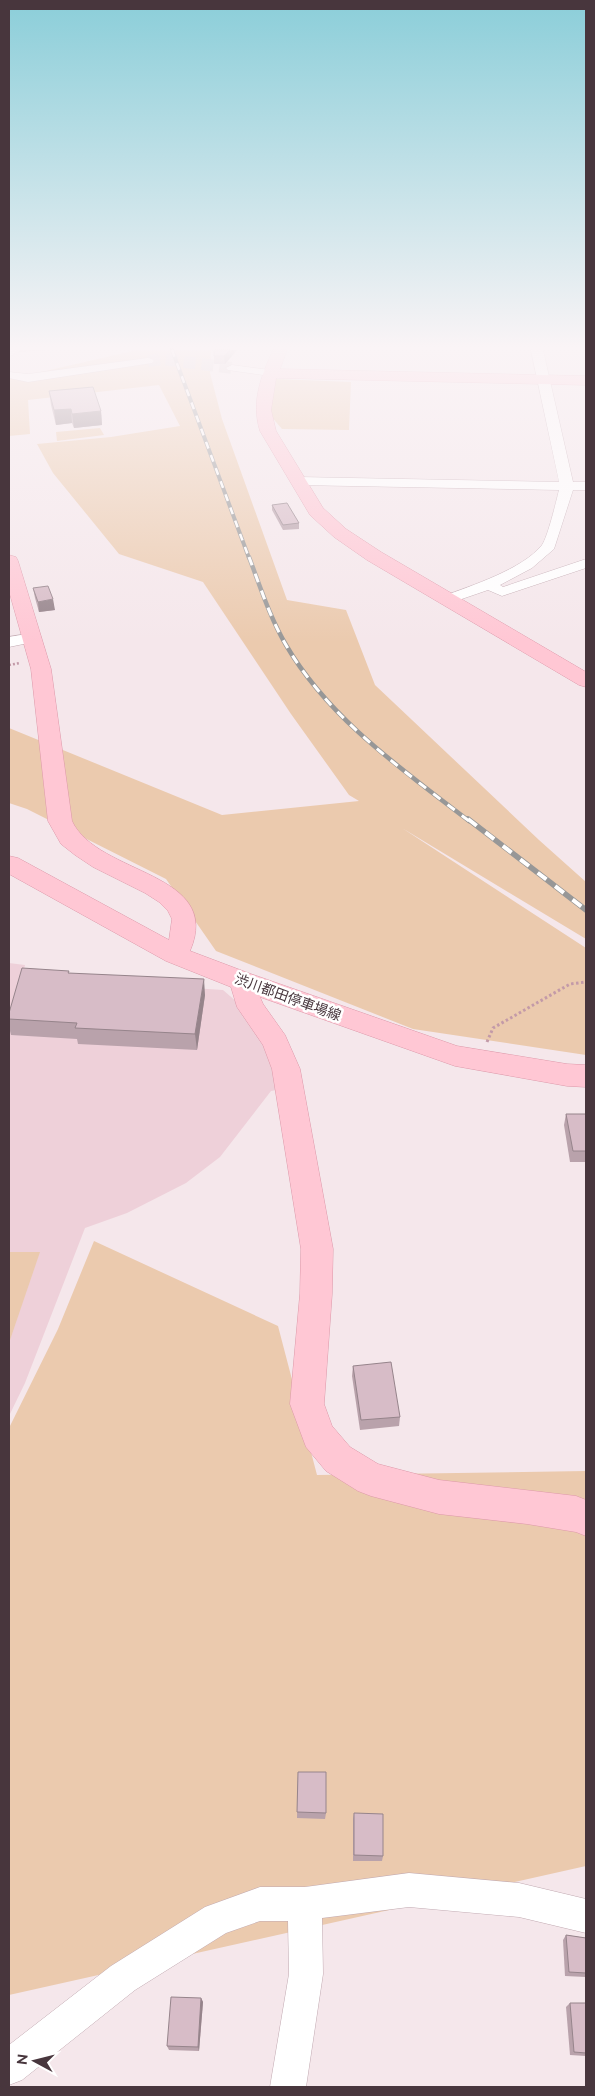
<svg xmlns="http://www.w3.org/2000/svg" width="595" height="2096" font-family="Raleway,'Noto Sans JP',sans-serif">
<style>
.education{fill:#eed0d9}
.green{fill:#ebcaae}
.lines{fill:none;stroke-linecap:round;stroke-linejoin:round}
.street-tunnel{stroke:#d2c4c8;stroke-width:12;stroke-dasharray:12 6;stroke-linecap:butt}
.street-casing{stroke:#c1a9b1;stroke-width:1}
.secondary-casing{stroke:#d9a;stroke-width:1}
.path-far1{stroke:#c39aa8;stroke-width:2.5;stroke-dasharray:2 2;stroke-linecap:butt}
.path{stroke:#c39aa8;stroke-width:3;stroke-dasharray:2.5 2.5;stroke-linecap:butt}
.street{fill:#fff;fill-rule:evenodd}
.secondary{fill:#ffc7d4;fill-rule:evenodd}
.rail-far2-casing{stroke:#979797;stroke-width:4}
.rail-far1-casing{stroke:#979797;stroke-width:4.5}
.rail-casing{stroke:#979797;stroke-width:5.5}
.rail-far2{stroke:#fff;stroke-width:2.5;stroke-dasharray:7;stroke-linecap:butt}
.rail-far1{stroke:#fff;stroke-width:3;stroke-dasharray:9;stroke-linecap:butt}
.rail{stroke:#fff;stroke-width:4;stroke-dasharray:11;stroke-linecap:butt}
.wall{fill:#b9a2ab}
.shaded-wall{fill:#96848b}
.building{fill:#d7bcc7;stroke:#96848b}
.labels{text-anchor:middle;stroke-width:5;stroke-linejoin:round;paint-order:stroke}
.street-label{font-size:14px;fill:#48363d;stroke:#fff}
</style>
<rect width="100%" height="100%" fill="#f5e7eb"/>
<polygon class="education" points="9,963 25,965 22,977 223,990 245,1009 289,1088 271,1091 220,1157 186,1183 127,1213 85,1228 25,1383 9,1416"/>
<g class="green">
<polygon points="137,350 211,350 210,373 222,419 287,600 346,610 375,685 539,840 586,882 586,939 402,828 586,948 586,1055 413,1029 216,951 166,879 27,809 9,803 9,728 222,815 359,801 349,795 291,714 203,582 119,554 53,473 37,444 111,437 180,426 159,385 28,400 30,434 9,436 9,377 15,380 41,372"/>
<polygon points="276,379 351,382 349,430 282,429 270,415"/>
<polygon points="100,428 104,435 57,441 56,432"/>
<polygon points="94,1241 278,1326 317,1475 586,1471 586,1866 9,1995 9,1428 58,1329"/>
<polygon points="9,1252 40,1252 9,1343"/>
</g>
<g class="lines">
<polyline class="street-tunnel" points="148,361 163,359 232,368"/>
<defs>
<g id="street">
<polygon points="9,350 18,350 13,355 9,356"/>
<path d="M531,350H543L573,482H586V490H573L554,549L532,568L500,585L503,587L586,559V568L502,596L488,590L453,602H443L441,599L443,596C471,586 523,569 542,545C548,536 556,502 559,490L298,485L291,481L298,477L559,482Z"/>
<polygon points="148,358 152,359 154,361 152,363 28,382 9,378 9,372 28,374"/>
<polygon points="232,365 270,370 276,373 270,376 228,370 226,368"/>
<polygon points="33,633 38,635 41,638 38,641 9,647 9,637"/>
<polygon points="409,1873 519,1883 586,1899 586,1933 519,1917 409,1907 322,1918 323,1974 306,2087 270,2087 289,1974 288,1921 260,1921 226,1933 135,1990 22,2080 9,2085 9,2045 111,1966 205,1907 260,1887 305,1887"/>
</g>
<g id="secondary">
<path d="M273,350H287L280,369L586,376V385L276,378L271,410L276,431L323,508L346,529L381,552L586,672V687L579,685L367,560L334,537L310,515L260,431C251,401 261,377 273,350Z"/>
<path d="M9,555L16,557L18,561L51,669L72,821C98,876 224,871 190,951L251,974L457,1046L567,1064L586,1065V1087L567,1086L455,1066L260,997L263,1004L285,1035L300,1069L333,1249L332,1294L324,1404L332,1426L350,1447L378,1464L439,1480L576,1496L586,1500V1536L576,1532L527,1524L439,1514L371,1496L358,1491L326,1471L306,1447L290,1404L300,1294L301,1249L272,1069L263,1045L237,1007L231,987L166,961L9,874V856L18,858L169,940L172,919L168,911L159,902L145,893L93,867L75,855L61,844L48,821L31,669L9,591Z"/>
</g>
</defs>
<use href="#street" class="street-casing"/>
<use href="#secondary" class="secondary-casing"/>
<polyline class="path-far1" points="9,665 20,663"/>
<polyline class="path" points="487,1042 493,1028 570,984 586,982"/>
<use href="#street" class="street"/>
<use href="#secondary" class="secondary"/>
<defs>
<polyline id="rail-far2" points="172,350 249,558"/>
<path id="rail-far1" d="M249,557C260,586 270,618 286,645C329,719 403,770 469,821"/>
<polyline id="rail" points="468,819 586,910"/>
</defs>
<use href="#rail-far2" class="rail-far2-casing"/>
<use href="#rail-far1" class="rail-far1-casing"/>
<use href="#rail" class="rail-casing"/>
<use href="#rail-far2" class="rail-far2"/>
<use href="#rail-far1" class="rail-far1"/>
<use href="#rail" class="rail"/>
</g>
<g class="wall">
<polygon points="19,350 46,350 19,352"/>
<polygon points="214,350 237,350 225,364 214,364"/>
<polygon points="49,391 101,411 102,425 74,428 72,423 56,425 51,405"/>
<polygon points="272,505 299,523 299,529 283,530 272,510"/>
<polygon points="33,588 55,610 39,612 35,598"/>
<polygon points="69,973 205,995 197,1050 78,1044 77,1039 11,1035 9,1027 9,1013"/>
<polygon points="566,1114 586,1114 586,1162 570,1162 564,1125"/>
<polygon points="353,1366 400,1417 399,1426 360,1430 352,1376"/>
<polygon points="298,1772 326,1813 325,1819 297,1818"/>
<polygon points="354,1813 383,1856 382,1861 353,1861 353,1819"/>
<polygon points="566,1935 586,1938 586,1977 565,1976 563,1940"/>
<polygon points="201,1998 203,2002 199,2051 169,2050 167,2046"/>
<polygon points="570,2003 586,2003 586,2056 570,2055 566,2007"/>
</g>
<g class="shaded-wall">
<polygon points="230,350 237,350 225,364 224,356"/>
<polygon points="71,409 72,423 56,425 54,410"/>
<polygon points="101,411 102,425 74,428 72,414"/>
<polygon points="53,599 55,610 39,612 38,602"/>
<polygon points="204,979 205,995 197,1050 195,1034"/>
<polygon points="201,1998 203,2002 199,2051 198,2047"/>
</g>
<g class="building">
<polygon points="214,350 230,350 224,356 214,356"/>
<polygon points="93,387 101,411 72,414 71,409 54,410 49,391"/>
<polygon points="287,503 299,523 283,525 272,505"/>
<polygon points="48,586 53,599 38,602 33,588"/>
<polygon points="22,968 69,971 68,973 204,979 195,1034 75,1028 77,1023 9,1019 9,1013"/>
<polygon points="566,1114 586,1114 586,1151 573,1151"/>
<polygon points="391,1362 400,1417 361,1420 353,1366"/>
<polygon points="298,1772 326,1772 326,1813 297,1812"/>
<polygon points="354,1813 383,1814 383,1856 354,1855"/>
<polygon points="566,1935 586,1938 586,1973 569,1972"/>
<polygon points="171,1997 201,1998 198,2047 167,2046"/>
<polygon points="570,2003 586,2003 586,2053 574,2052"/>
</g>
<linearGradient id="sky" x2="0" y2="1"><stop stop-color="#8bced9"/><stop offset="0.54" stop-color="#faf4f6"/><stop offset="1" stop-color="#faf4f6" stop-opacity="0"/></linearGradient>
<rect width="595" height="643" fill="url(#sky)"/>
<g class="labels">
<g class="street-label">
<text transform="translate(288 997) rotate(20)" y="5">渋川都田停車場線</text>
</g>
</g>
<rect width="595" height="2096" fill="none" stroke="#48363d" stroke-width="20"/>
<g transform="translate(35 2061) rotate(277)" stroke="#ffffff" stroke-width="4" paint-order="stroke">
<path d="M0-4L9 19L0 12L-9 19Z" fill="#48363d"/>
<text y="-8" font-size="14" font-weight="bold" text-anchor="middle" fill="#48363d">N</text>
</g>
</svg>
